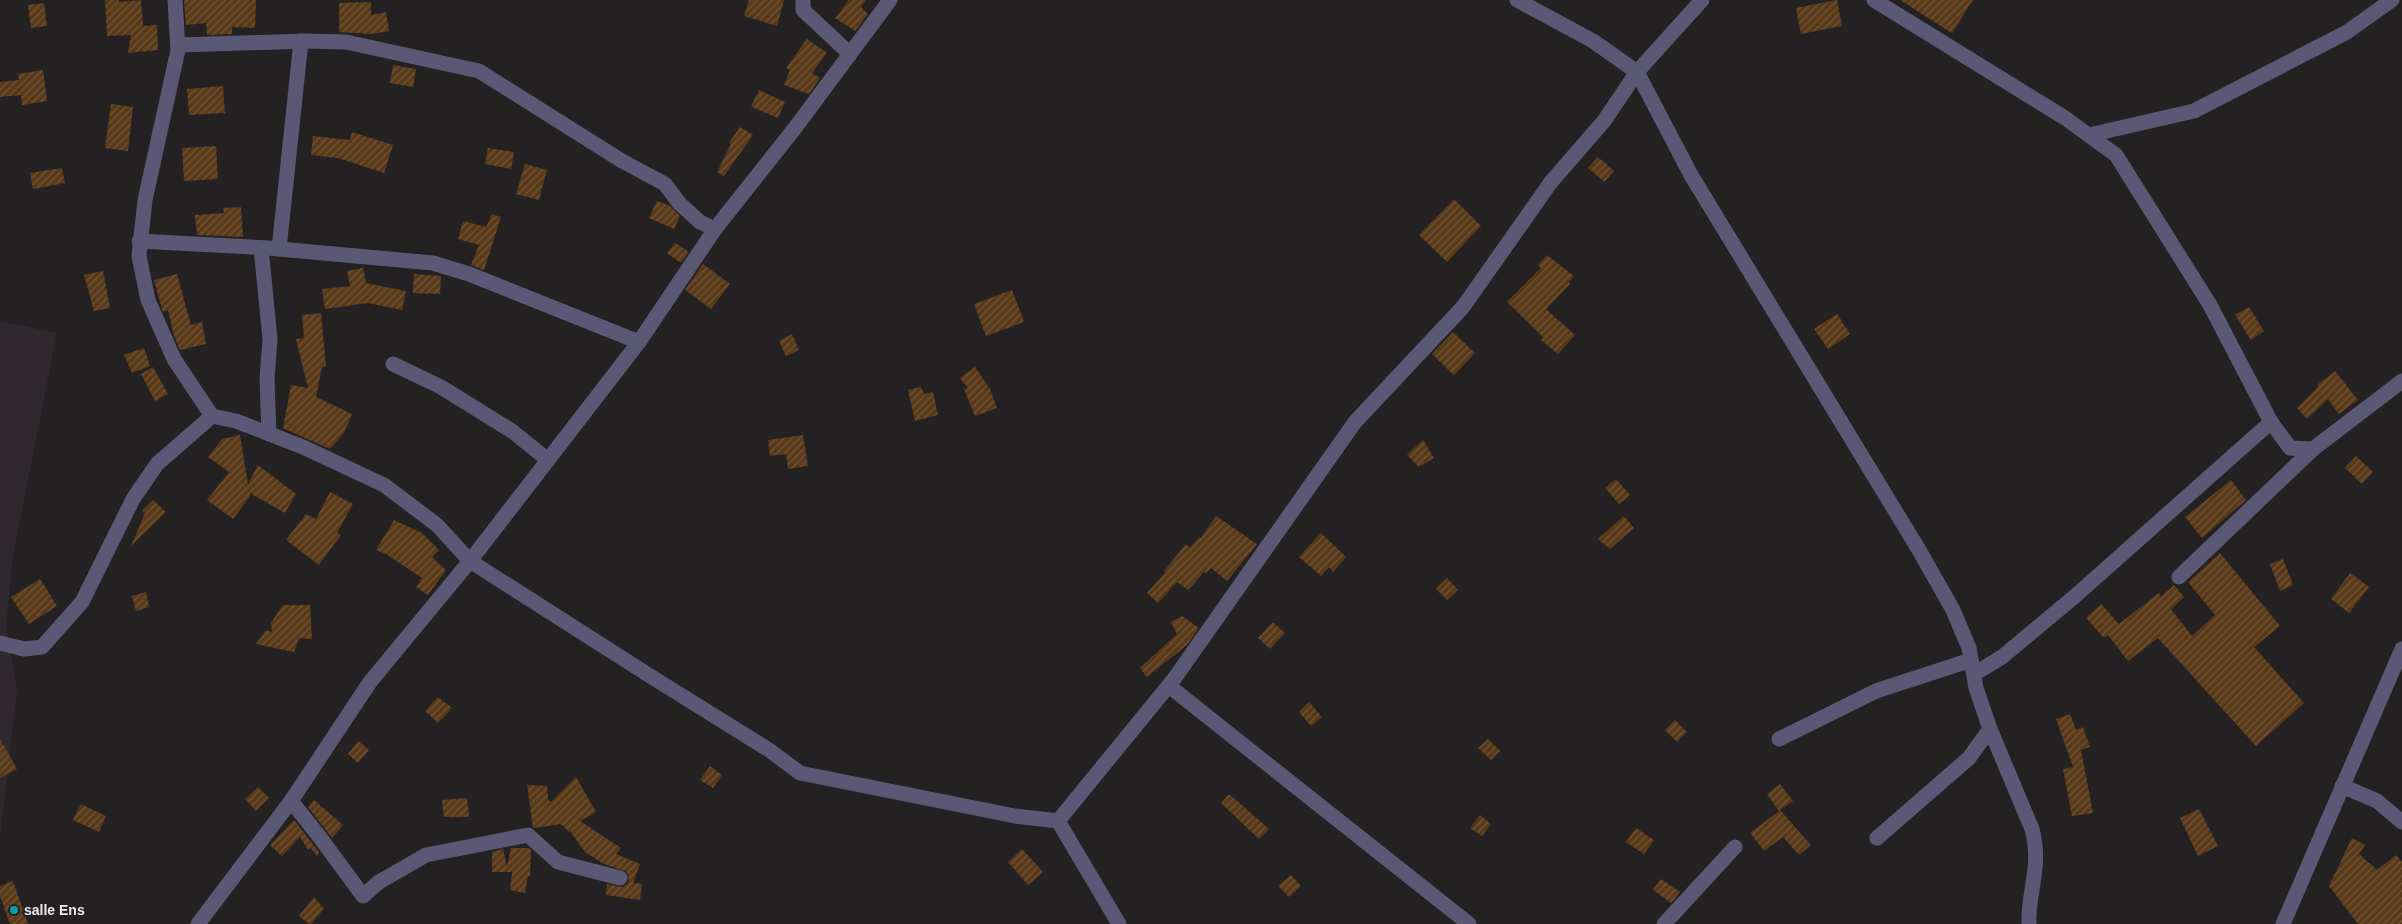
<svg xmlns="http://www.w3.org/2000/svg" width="2402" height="924" font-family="Arial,sans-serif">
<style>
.built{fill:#2f282f}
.building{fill:url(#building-hatch)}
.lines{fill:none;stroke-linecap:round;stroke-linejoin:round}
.minor{stroke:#5b5876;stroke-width:15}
.culture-dot{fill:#0f9aa8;stroke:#242123;stroke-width:2}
.labels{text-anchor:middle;stroke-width:4.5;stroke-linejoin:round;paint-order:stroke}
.poi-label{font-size:14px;font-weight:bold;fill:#eceaeb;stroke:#242123;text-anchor:start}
</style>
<defs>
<pattern id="building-hatch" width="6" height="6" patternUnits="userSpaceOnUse" patternTransform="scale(1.25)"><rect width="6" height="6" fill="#593918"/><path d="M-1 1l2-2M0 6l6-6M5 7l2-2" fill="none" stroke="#71563a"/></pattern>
</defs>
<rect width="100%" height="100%" fill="#242123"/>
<polygon class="built" points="0,321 57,333 13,555 6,627 17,689 0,838"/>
<g class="building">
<polygon points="105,0 119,0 119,2 141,0 143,26 157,25 158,50 128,53 131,35 107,36"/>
<polygon points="184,0 256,0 255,28 232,27 232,34 207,35 206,23 186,25"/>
<polygon points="749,0 784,0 777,26 744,16"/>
<polygon points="849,0 866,0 861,7 868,14 855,31 835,18"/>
<polygon points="1837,0 1842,26 1801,34 1796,8"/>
<polygon points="1900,0 1973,0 1952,33"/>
<polygon points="371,2 371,15 386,12 389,31 372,34 339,32 339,3"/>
<polygon points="44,3 47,26 31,28 28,5"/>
<polygon points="807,39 827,53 812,73 820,78 809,94 784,85 790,70 786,68"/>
<polygon points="393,65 416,69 413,87 390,83"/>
<polygon points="43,70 47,101 22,105 21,95 0,97 0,82 19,80 18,74"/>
<polygon points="223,86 225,113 189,115 187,89"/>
<polygon points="759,90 785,102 778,118 751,107"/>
<polygon points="111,104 133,107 128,151 105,148"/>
<polygon points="740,127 753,135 724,176 717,172 731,144 729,143"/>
<polygon points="352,132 393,145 384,173 338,158 311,155 313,136 350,140"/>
<polygon points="216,146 218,179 184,181 182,148"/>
<polygon points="488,148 514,152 511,169 485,164"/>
<polygon points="1598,157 1614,171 1604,182 1588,168"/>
<polygon points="525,164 547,170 539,200 516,194"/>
<polygon points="62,168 65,183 33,189 30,173"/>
<polygon points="1454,199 1481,226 1447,262 1419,235"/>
<polygon points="657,201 670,206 680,216 674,229 649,218"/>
<polygon points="241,207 243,237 197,235 195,215 224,213 223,208"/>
<polygon points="492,214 501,217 484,270 471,265 479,245 458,239 463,221 486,227"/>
<polygon points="675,243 689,252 681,263 667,253"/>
<polygon points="1547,255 1574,276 1569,282 1570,284 1546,309 1575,335 1558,354 1541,340 1543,337 1507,302 1541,268 1538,265"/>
<polygon points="703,264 730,284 711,309 685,290"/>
<polygon points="363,268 366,283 406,291 402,310 368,303 325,309 322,289 350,286 347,271"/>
<polygon points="103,271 110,308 94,311 84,275"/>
<polygon points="177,274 191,325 202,322 206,344 180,350 174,336 168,310 163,312 162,309 154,280"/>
<polygon points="414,274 441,276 440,294 413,293"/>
<polygon points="1012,290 1024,322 986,336 974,304"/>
<polygon points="2249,307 2264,331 2251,340 2235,315"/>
<polygon points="321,313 326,366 322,367 316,397 352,414 344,433 330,449 283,428 291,385 308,388 296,339 304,338 302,315"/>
<polygon points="1837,314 1850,334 1828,349 1814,329"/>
<polygon points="1453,332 1475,353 1454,375 1432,354"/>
<polygon points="792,334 799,350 786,356 779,341"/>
<polygon points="144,348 150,366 132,373 124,355"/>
<polygon points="153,367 168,394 155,401 141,374"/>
<polygon points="975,367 990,389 997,408 975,416 964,389 968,388 960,378"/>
<polygon points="2335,371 2358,400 2339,414 2328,399 2307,419 2297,408 2318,387 2317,385"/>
<polygon points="921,387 924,394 933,392 938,415 915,421 908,390"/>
<polygon points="240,435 248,484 258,465 296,494 285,513 250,493 250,496 233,519 207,500 229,472 208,457 222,439"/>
<polygon points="803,435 808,466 788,469 786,454 770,456 768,440"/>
<polygon points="1423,440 1434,458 1419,467 1407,455"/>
<polygon points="2356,456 2373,472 2362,484 2345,468"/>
<polygon points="1616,479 1630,495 1619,504 1605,488"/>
<polygon points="2231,480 2246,500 2202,538 2185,517"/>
<polygon points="330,492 353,504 337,533 341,535 319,565 286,540 306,514 316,519"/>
<polygon points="153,500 166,512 131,546 145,513 142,511"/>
<polygon points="1216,516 1257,544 1227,581 1211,568 1206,573 1204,572 1188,590 1177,582 1158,603 1147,593 1166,572 1164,571 1186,544 1190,548 1199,537 1201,538"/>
<polygon points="1624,516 1634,528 1610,549 1598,539"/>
<polygon points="394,520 422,533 439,550 432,557 446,570 428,595 416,587 422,578 386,554 376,550"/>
<polygon points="1321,533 1346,557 1333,572 1329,567 1321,576 1299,557"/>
<polygon points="2220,553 2280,626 2254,647 2304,703 2256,746 2158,638 2128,661 2108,635 2104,638 2086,618 2101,604 2119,624 2159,593 2161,597 2174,585 2184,597 2171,609 2192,636 2215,615 2188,582"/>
<polygon points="2283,559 2293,585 2280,591 2270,564"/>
<polygon points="2350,573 2369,587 2349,613 2331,599"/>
<polygon points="1447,578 1458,590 1447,600 1436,589"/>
<polygon points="40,579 57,606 29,624 11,597"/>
<polygon points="146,592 149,607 136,611 132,596"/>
<polygon points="283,605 310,605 312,639 299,638 294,652 256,644 266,630 272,632 271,623"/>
<polygon points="1182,616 1199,628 1187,645 1147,677 1140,668 1177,634 1171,622"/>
<polygon points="1273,622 1285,633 1270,649 1258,638"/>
<polygon points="438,697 452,708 438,723 425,711"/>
<polygon points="1309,702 1322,717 1311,726 1299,712"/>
<polygon points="2070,714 2076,730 2083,727 2090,747 2081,750 2093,813 2072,816 2063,769 2073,767 2056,719"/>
<polygon points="1675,720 1687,732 1677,742 1665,730"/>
<polygon points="0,739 17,769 0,778"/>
<polygon points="1488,739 1500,751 1491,760 1478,748"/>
<polygon points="358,741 369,750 358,763 348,754"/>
<polygon points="710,766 722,775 713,788 700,780"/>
<polygon points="576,777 596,812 580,821 621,848 616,854 640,864 633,883 642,884 640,900 606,895 607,884 622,887 627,884 629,880 627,872 604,864 585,852 570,831 569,832 561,824 533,828 527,785 547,786 548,800 551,802"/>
<polygon points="1780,784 1793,801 1780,810 1811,845 1799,855 1783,837 1764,851 1750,833 1779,811 1767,794"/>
<polygon points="258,787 269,798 256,811 245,799"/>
<polygon points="1229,794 1269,829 1259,839 1221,803"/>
<polygon points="467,798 469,817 444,817 442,800"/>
<polygon points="314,800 343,825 332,838 308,807"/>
<polygon points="81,804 106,816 99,832 73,820"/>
<polygon points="2199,809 2218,846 2198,856 2180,818"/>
<polygon points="1480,815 1491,824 1482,836 1470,828"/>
<polygon points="294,820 319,852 317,856 311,848 308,850 300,837 282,856 270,845"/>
<polygon points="1636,828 1654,840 1644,854 1626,842"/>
<polygon points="2352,838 2365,845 2359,854 2377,870 2396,855 2402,862 2402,924 2358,924 2329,886"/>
<polygon points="511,848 529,848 531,850 530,877 528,876 525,893 510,890 512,872 492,872 492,852 503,849 507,866"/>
<polygon points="1022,849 1043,872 1028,885 1008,862"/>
<polygon points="1291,875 1301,886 1289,897 1278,886"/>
<polygon points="1661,879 1680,892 1671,903 1653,890"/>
<polygon points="13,881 28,924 10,924 0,896 0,886"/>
<polygon points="314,897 324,909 311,924 309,924 299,916"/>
</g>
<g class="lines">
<g class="minor">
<polyline points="803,0 803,10 850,54"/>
<path d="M1517,0L1593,41L1637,72L1691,175L1919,550L1953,610L1969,648L1976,688L1990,729L2032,829C2036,845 2037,860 2034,876C2032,893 2028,908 2029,924"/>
<polyline points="1874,0 2065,118 2116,155 2210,305 2271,422 2290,448 2313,449 2402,381"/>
<polyline points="178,45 307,41 346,42 479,71 622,161 665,184 679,203 700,222 715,229"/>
<polyline points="2089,135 2194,111 2347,32 2392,0"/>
<polyline points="139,241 268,248 433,263 469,274 639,342"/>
<polyline points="261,248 270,339 267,379 269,434"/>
<polyline points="279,249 301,41"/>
<polyline points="393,364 441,387 512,431 548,460"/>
<polyline points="212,416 236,421 303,447 384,485 437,525 470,561 647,674 769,750 800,773 1015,816 1058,821"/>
<polyline points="2179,577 2313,449"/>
<polyline points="0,643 24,649 42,647 82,602 133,499 157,464 212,416 174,359 148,300 139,256 145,200 178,50 175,0"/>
<polyline points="1974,674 2002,657 2074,597 2271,422"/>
<polyline points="1169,686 1469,924"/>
<polyline points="1779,739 1876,691 1971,660"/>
<polyline points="2342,786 2377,801 2402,822"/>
<polyline points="291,801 319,836 363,896 379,882 426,855 528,835 558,862 620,878"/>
<polyline points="1877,838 1969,758 1990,729"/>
<polyline points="198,924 291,801 370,682 470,561 639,342 715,229 795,128 890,0"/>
<polyline points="1119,924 1058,821 1174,679 1355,422 1463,307 1551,182 1604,121 1637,72 1702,0"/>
<polyline points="1664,924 1735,847"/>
<polyline points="2283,924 2402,649"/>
</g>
</g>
<circle class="culture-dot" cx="14" cy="910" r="5"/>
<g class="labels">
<g class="poi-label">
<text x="24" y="915">salle Ens</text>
</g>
</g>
</svg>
